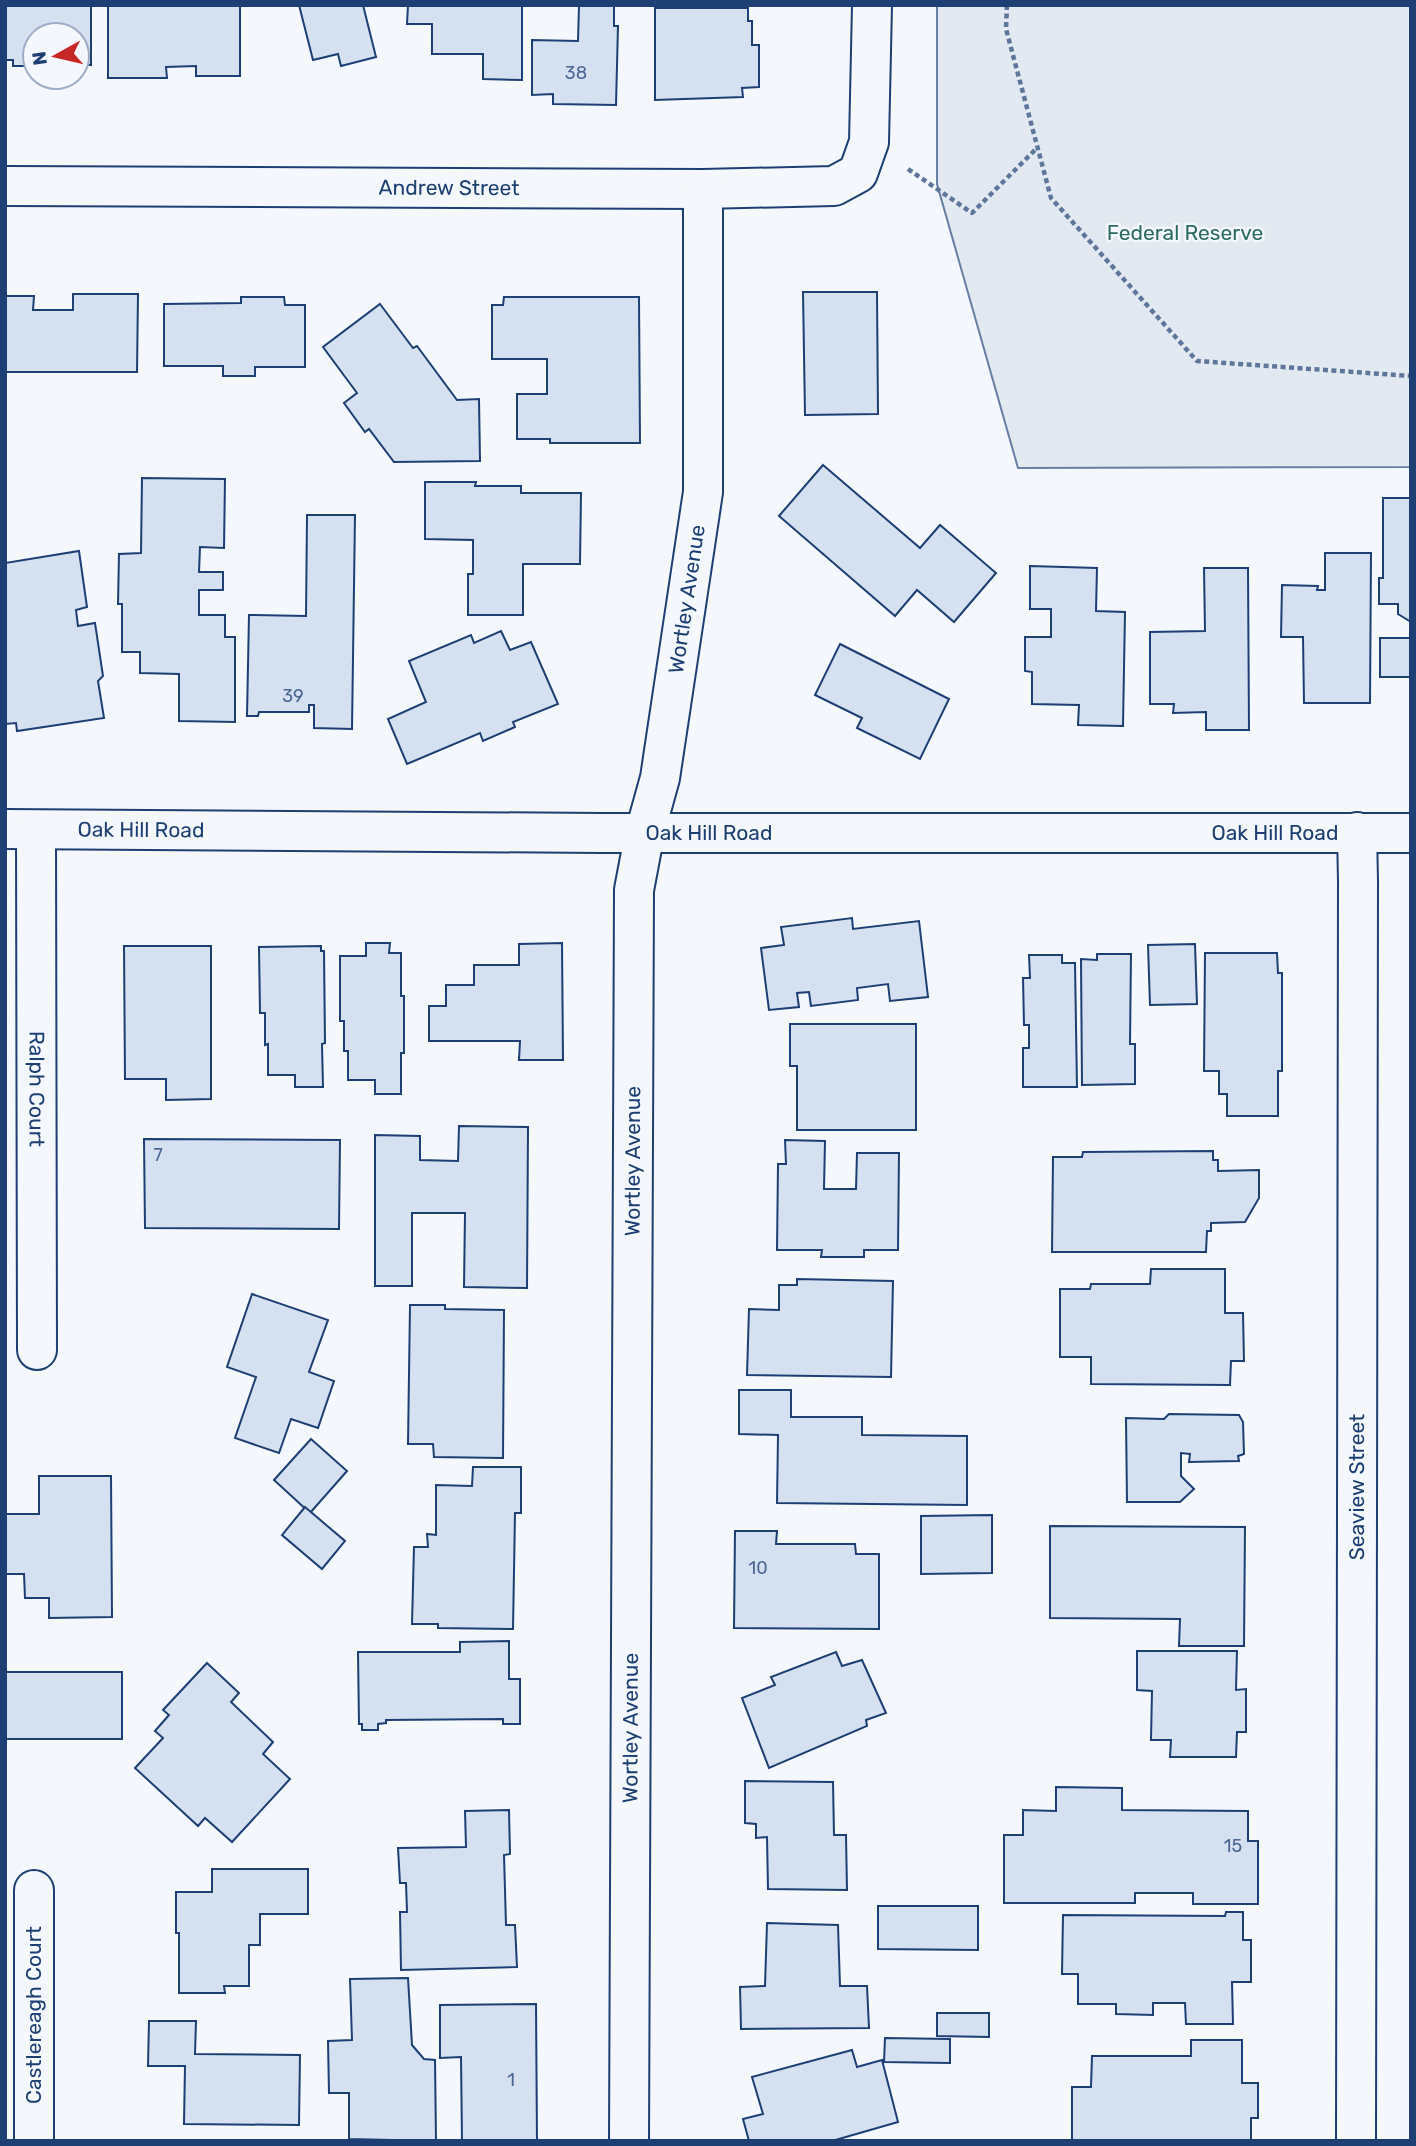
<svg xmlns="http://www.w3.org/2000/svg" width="1416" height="2146" font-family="Rubik,sans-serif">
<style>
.green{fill:#e3e9f0;stroke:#687fa3;stroke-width:2}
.building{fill:#d5e0f0;stroke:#1d3f73;stroke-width:2}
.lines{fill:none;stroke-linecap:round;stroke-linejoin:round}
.minor-casing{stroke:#1d3f73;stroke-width:42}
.path{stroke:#5e769c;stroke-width:4.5;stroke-dasharray:5 3.5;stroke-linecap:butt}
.minor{stroke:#f4f7fb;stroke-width:38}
.labels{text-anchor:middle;stroke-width:5;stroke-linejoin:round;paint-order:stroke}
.number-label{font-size:18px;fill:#4b6792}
.street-label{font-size:21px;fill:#1d3f73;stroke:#f4f7fb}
.park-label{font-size:21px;fill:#2c6c60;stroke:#f4f7fb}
</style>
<rect width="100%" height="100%" fill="#f4f7fb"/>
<polygon class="green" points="937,5 1411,5 1411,467 1018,468 937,184"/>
<g class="building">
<polygon points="5,5 91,5 91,65 77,65 77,35 35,35 35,66 13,66 13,60 5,60"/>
<polygon points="108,5 240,5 240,76 196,76 196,66 166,67 167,78 108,78"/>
<polygon points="299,5 363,5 376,57 341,66 338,54 313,60"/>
<polygon points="408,5 522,5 522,80 483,79 483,54 432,54 432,24 407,24"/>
<polygon points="579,5 614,5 614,26 618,26 616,105 553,104 553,94 532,95 532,40 578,41"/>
<polygon points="655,8 748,8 748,21 752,21 752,45 759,45 759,87 742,88 743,97 655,100"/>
<polygon points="803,292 877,292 878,414 805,415"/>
<polygon points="73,294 138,294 137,372 5,372 5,296 34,296 33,310 73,310"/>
<polygon points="241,297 284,297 285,305 305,305 305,367 255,367 255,376 223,376 223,366 164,366 164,304 241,303"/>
<polygon points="504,297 639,297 640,443 550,443 550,439 517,439 517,394 547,394 547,359 492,359 492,305 503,305"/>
<polygon points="380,304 413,348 417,346 457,400 479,399 480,461 394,462 369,429 365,432 344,403 357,393 323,347"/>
<polygon points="823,465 920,548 940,525 996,573 954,622 917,590 895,616 779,516"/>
<polygon points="142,478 225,479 224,548 200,547 199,572 223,572 223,590 199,590 199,615 225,615 225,637 235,637 235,722 179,721 179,674 140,673 140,652 122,652 122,604 118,604 119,554 141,553"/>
<polygon points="425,482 476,482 475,486 521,486 521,493 581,493 580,564 523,564 523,615 468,615 468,574 473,574 473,540 425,539"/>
<polygon points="1383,498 1411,498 1411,622 1398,614 1398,604 1379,604 1379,578 1383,578"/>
<polygon points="307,515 355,515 352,729 314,728 314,705 309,705 309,712 259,712 258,716 247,716 249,615 306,616"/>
<polygon points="79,551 87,607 76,610 78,626 95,623 103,676 98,681 104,718 17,731 16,723 5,724 5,563"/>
<polygon points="1325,553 1371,553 1370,703 1304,703 1303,637 1281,637 1282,585 1318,586 1317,590 1325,590"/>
<polygon points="1030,566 1097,568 1096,611 1125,612 1123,726 1078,725 1079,705 1032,704 1032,672 1025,671 1025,637 1051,637 1051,609 1030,609"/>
<polygon points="1204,568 1248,568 1249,730 1206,730 1206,712 1173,713 1174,704 1150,704 1150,632 1205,631"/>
<polygon points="501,631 510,650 531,642 558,704 513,722 515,727 483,741 480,733 407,764 388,719 426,702 409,661 471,635 474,643"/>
<polygon points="1380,638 1411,638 1411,731 1410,677 1380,677"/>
<polygon points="840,644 949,699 920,759 857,728 862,718 815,695"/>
<polygon points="852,918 853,929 919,921 928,997 890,1001 888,984 857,988 858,1000 811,1006 809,992 797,993 799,1007 769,1010 761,948 784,945 781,927"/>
<polygon points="366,943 390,943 389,953 401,953 401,996 404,996 404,1053 401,1053 401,1094 375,1094 375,1080 348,1080 348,1051 344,1051 344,1021 340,1021 340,956 366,956"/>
<polygon points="562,943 563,1060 519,1060 520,1041 429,1041 429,1006 446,1006 446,985 474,985 474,965 519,965 519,944"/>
<polygon points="1195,944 1197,1004 1150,1005 1148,945"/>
<polygon points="124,946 211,946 211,1099 166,1100 166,1079 125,1079"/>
<polygon points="321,946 321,951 324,951 325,1043 322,1044 323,1087 295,1087 295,1075 268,1075 268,1044 265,1045 265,1013 260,1013 259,947"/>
<polygon points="1205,953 1277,953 1278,973 1282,973 1282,1071 1278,1071 1278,1116 1227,1116 1227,1094 1219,1094 1219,1071 1204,1071"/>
<polygon points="1097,954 1131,954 1130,1044 1135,1044 1135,1084 1082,1085 1081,959 1097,960"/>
<polygon points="1029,955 1062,955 1062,963 1075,963 1077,1087 1023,1087 1023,1048 1029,1048 1029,1025 1024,1025 1023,978 1030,978"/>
<polygon points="790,1024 916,1024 916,1130 797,1130 797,1066 790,1066"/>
<polygon points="459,1126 528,1127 527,1288 464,1287 465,1213 412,1213 412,1286 375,1286 375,1135 420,1136 420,1160 458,1161"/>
<polygon points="144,1139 340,1140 339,1229 145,1228"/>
<polygon points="785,1140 825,1141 824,1189 856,1189 857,1153 899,1153 898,1250 864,1250 864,1257 821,1257 822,1250 777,1250 778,1164 786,1164"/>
<polygon points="1213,1151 1213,1160 1218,1160 1218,1171 1259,1170 1259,1198 1245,1222 1211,1223 1211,1231 1207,1231 1206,1252 1052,1252 1053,1157 1082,1157 1083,1152"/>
<polygon points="1151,1269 1225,1269 1225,1313 1243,1313 1244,1361 1231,1361 1230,1385 1091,1384 1091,1357 1060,1357 1060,1289 1090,1289 1091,1284 1150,1284"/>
<polygon points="797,1279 893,1281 891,1377 747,1375 749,1309 779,1310 779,1285 797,1285"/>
<polygon points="252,1294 328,1320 309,1372 334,1381 318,1428 291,1419 279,1453 235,1438 256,1377 227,1367"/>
<polygon points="410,1305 445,1305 445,1309 504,1310 503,1458 434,1457 433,1444 408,1444"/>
<polygon points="739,1390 791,1390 791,1417 862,1417 862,1435 967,1436 967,1505 777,1503 778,1435 739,1434"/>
<polygon points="1169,1414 1239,1415 1243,1422 1244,1454 1238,1456 1239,1461 1189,1462 1190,1454 1181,1453 1181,1476 1194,1489 1180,1502 1127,1502 1126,1418 1164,1419"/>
<polygon points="311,1439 347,1471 310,1513 274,1480"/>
<polygon points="473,1467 521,1467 521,1513 515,1513 513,1629 438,1628 438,1624 412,1624 414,1547 428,1547 427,1534 436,1535 436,1485 472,1486"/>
<polygon points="39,1476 111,1476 112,1617 49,1618 49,1598 25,1598 24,1574 5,1574 5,1514 39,1514"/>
<polygon points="305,1507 345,1541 322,1569 282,1535"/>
<polygon points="992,1515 992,1573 921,1574 921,1516"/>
<polygon points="1050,1526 1245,1527 1244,1646 1179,1646 1180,1619 1050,1618"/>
<polygon points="735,1531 777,1531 776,1544 855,1544 856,1554 879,1554 879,1629 734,1628"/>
<polygon points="509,1641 509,1679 520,1679 520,1724 503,1724 503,1719 386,1720 386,1723 378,1724 378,1730 362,1730 362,1724 359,1724 358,1652 460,1652 460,1642"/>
<polygon points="1137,1651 1237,1651 1236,1690 1246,1689 1246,1732 1237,1732 1236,1757 1170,1757 1171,1740 1151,1740 1152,1691 1137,1690"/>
<polygon points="836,1652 842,1666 862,1660 886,1713 866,1720 867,1726 769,1768 742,1698 775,1685 771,1677"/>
<polygon points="207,1663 239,1693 231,1702 273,1742 263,1754 290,1779 232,1842 205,1818 198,1826 135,1768 163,1738 155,1731 169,1715 163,1710"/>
<rect x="5" y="1672" width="117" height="67"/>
<polygon points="745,1781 833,1782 834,1835 846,1835 847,1890 768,1889 767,1837 756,1838 756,1824 745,1823"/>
<polygon points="1056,1787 1122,1788 1122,1810 1248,1811 1248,1841 1258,1841 1258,1904 1193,1904 1193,1893 1135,1893 1135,1903 1004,1903 1004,1835 1023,1835 1023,1810 1056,1811"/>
<polygon points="509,1810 510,1854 504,1855 506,1925 515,1925 517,1967 401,1970 400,1912 407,1912 406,1883 400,1883 398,1848 466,1847 465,1811"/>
<polygon points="212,1869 308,1869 308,1914 260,1914 260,1945 249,1945 249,1986 224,1986 225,1993 179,1993 179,1933 176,1933 176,1892 212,1892"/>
<polygon points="878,1906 978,1906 978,1950 878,1949"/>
<polygon points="1226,1912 1243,1912 1243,1940 1251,1940 1251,1982 1232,1982 1233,2024 1186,2024 1185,2003 1153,2003 1153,2015 1116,2014 1116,2004 1078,2004 1078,1974 1062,1974 1063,1915 1225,1916"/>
<polygon points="767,1923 838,1925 840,1986 867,1986 869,2028 741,2029 740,1987 765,1986"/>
<polygon points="408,1978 412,2045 424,2059 435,2060 436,2141 349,2139 349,2093 329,2093 328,2041 352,2040 350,1979"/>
<polygon points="536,2004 537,2141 462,2141 461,2057 440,2058 440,2005"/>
<polygon points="937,2013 989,2013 989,2037 937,2036"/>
<polygon points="149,2021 196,2021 195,2054 300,2055 299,2125 184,2124 185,2066 148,2066"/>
<polygon points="885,2038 950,2039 950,2063 884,2062"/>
<polygon points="1191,2040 1242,2040 1242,2083 1258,2083 1258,2118 1251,2118 1251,2141 1072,2141 1072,2087 1091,2087 1092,2056 1191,2056"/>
<polygon points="852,2050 857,2067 882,2060 898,2122 832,2141 749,2141 743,2119 763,2114 752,2077"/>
</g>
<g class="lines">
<defs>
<g id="minor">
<path id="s1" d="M5,186L703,189L834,186L858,173L869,142L872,5"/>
<path id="s2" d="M5,829L602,833H1411"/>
<path id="s3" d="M36,830L37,1350"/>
<polyline points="34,2141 34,1890"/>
<path id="s4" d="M629,2141L634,890L645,832L660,778L703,492V189"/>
<path id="s5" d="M1356,2141L1358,881L1357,832"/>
</g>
</defs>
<use href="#minor" class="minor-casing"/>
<g class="path">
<polyline points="1007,5 1006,29 1051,198 1197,361 1411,376"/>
<polyline points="908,169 972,213 1037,148"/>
</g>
<use href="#minor" class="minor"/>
</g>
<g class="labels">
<g class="number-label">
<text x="576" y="79">38</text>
<text x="293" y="702">39</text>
<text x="158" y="1161">7</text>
<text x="758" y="1574">10</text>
<text x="1233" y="1852">15</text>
<text x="511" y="2086">1</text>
</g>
<g class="street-label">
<text dy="7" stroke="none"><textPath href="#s1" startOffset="444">Andrew Street</textPath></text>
<text dy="7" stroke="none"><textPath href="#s4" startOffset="1547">Wortley Avenue</textPath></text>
<text dy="7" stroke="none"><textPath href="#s2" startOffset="136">Oak Hill Road</textPath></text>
<text dy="7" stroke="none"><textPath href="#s2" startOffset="704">Oak Hill Road</textPath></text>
<text dy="7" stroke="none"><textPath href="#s2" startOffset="1270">Oak Hill Road</textPath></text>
<text dy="7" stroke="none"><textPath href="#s3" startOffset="259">Ralph Court</textPath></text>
<text dy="7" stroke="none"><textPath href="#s4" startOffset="980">Wortley Avenue</textPath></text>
<text dy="7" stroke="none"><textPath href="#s5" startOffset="654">Seaview Street</textPath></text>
<text dy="7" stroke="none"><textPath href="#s4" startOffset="413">Wortley Avenue</textPath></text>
<text transform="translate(34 2015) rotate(-90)" y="7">Castlereagh Court</text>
</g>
<g class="park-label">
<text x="1185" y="240">Federal Reserve</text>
</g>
</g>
<rect width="1416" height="2146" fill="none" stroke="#1d3f73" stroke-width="14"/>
<g transform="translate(56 56) rotate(262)"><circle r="33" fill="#f4f7fb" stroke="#9eadc5" stroke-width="2"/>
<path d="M0-5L12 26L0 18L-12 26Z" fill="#c62828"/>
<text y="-10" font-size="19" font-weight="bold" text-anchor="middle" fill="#1d3f73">N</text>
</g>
</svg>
